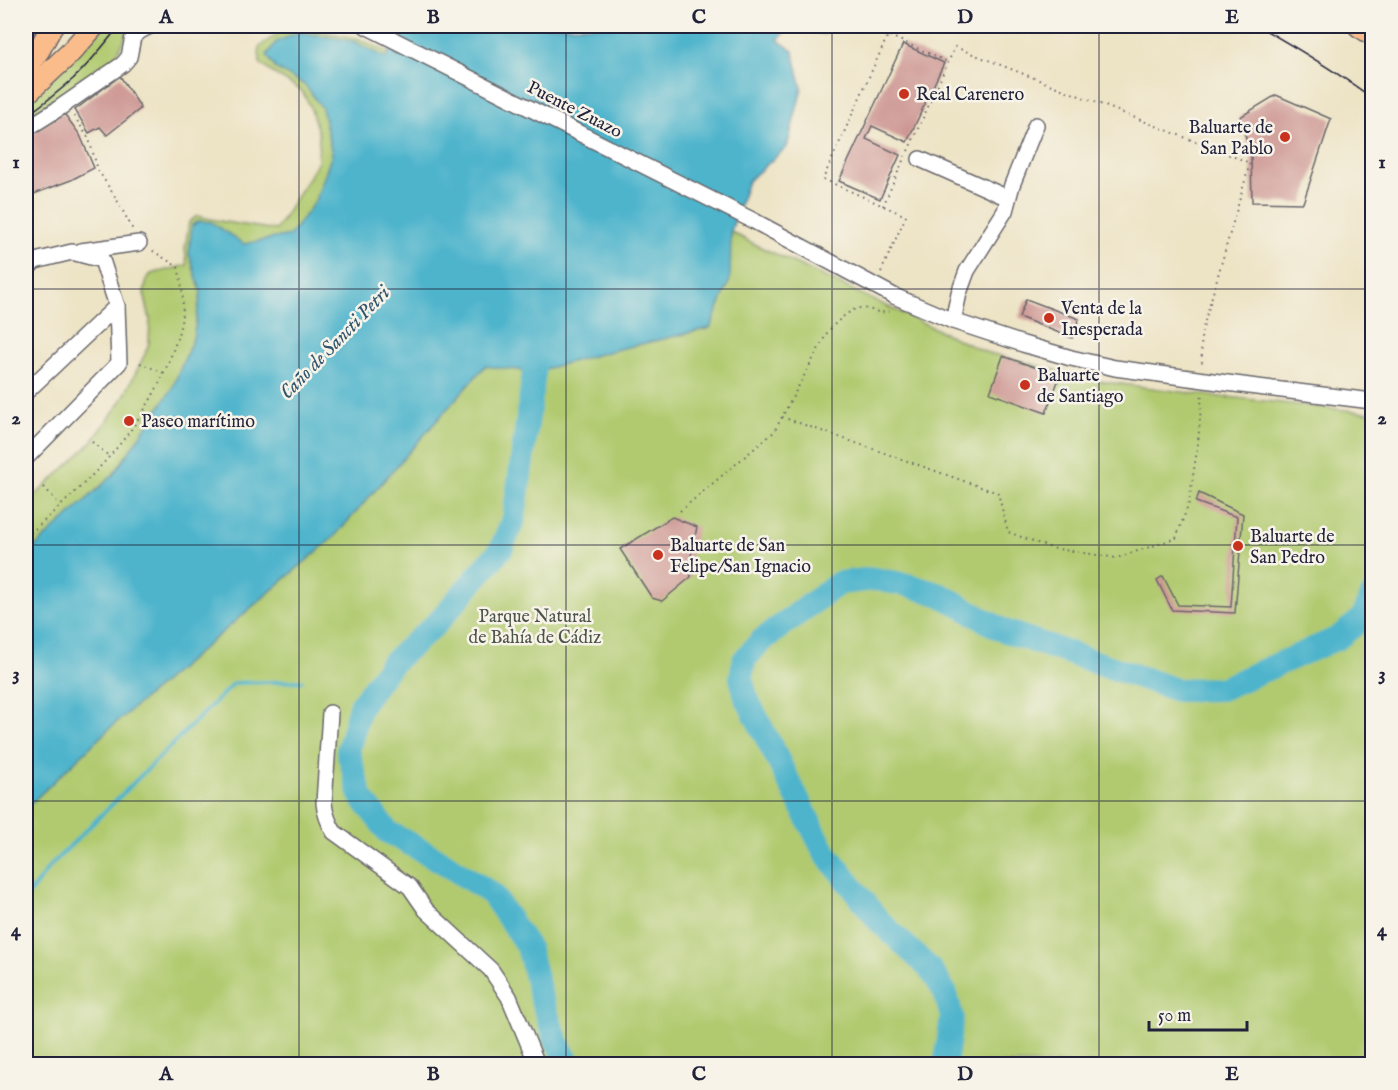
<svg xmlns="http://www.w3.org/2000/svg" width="1398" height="1090" font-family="'IM FELL English',serif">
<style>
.green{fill:#b1ca6f;stroke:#6a7655;stroke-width:1.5}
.water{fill:#4eb4cc;stroke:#386b84;stroke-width:1.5}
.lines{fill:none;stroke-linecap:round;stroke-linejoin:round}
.stream{stroke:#4eb4cc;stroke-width:4}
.river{stroke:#4eb4cc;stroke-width:24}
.building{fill:#cd9693}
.minor-casing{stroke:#69666b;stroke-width:18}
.highway-casing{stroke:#69666b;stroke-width:24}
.path{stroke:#69666b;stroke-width:2;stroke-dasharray:1.5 4.5;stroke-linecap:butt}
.minor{stroke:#fff;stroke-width:15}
.highway{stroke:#fabc8b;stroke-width:21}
.tram{stroke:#22223b;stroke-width:1.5}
.grid{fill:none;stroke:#22223b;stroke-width:1.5;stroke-opacity:0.55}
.poi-dot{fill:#c8321e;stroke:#f7f3e8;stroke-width:2}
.labels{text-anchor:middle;stroke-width:5;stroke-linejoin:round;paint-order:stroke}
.poi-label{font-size:18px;fill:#22223b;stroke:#f7f3e8;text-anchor:start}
.street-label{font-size:18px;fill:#22223b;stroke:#f7f3e8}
.park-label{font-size:18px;fill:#4d544b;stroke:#f7f3e8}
.water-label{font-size:20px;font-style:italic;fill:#31556e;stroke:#f7f3e8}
.neatline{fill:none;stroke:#22223b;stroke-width:2}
.grid-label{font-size:20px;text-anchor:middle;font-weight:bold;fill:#22223b}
</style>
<rect width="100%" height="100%" fill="#f7f3e8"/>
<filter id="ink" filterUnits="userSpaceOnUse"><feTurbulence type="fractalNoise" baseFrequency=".0167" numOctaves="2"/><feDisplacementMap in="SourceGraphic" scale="12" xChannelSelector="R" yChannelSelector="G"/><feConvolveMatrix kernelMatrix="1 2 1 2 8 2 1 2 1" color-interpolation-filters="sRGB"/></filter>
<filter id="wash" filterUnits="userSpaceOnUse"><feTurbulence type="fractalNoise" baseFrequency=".008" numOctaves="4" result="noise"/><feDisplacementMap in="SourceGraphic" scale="24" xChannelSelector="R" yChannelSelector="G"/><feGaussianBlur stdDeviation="1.35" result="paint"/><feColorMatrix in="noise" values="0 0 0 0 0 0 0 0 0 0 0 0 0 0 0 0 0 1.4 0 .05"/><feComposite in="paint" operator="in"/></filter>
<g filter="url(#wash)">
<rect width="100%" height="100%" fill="#ede3c5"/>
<g class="green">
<polygon points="102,26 132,26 112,62 108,67 26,120 26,99"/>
<polygon points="289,26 357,38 379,48 754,244 985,352 1098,381 1228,398 1228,397 1372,413 1372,1064 26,1064 26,504 92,442 122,400 145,354 149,343 150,319 144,293 147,279 151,274 187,265 185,249 189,222 197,216 225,222 276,230 318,162 319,135 310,106 302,91 271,72 260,63 259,47"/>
</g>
<polygon class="water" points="399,26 827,26 824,34 788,27 778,40 793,51 802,88 787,147 748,181 731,231 730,280 710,328 611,351 534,372 485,366 334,537 111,727 26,808 26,555 113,475 172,389 193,338 201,292 189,254 192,225 199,221 211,222 244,244 290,235 316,200 332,154 322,108 305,85 275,68 267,55 276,42 299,32 353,41 387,58"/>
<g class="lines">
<polyline class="stream" points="26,898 49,867 234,683 302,681"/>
<g class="river">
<polyline points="534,372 514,518 501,549 437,623 391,664 360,706 348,751 361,797 388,832 441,861 492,894 528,947 542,1001 557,1042 569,1064"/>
<polyline points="945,1064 952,1017 945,992 930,969 878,920 824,851 746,697 741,678 744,660 761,641 839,583 875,579 908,585 941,595 1002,630 1177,690 1221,689 1338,638 1362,619 1372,596"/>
</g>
</g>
<g id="blocks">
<g class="building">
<polygon points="903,44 944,63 907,142 872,126 866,139 900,155 880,199 839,181"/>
<polygon points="120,76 139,105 140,109 107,135 100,127 89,133 75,110"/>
<polygon points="1276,95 1331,119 1303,203 1252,202 1251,155 1240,117"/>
<polygon points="63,112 80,135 94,168 71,180 26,197 26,137"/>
<polygon points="1026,299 1079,319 1072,338 1019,317"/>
<polygon points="1003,356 1060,376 1046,413 990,393"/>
<polygon points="1199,493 1243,514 1235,613 1172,610 1157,580 1163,576 1178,605 1231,607 1237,517 1196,502"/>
<polygon points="672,517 697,527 690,561 691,577 662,601 652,598 620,549"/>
</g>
</g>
</g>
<g filter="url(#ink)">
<use href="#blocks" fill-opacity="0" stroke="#69666b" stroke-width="1.5"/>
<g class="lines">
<defs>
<g id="minor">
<polyline points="366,26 754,221 894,296 953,321 1023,344 1071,358 1115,368 1257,387 1372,401"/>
<polyline points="26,31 28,26"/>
<polyline points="26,129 58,109 123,64 129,57 133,37 140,31 150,26"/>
<polyline points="920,159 1008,198"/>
<polyline points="81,251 139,243"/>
<polyline points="26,270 35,261 72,252 102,260 117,306 119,363 26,458"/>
<polyline points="953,321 959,293 967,271 1005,211 1012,185 1036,125"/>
<polyline points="26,392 117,306"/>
<path d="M330,713L324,803C325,814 328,822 334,832L410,887L426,910L491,970L509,997L537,1064"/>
</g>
<g id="highway">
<polyline points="1359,26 1372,34"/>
<polyline points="26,68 39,50 52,26"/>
<polyline points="27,93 69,54 94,26"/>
</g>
</defs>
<use href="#minor" class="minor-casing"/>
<use href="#highway" class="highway-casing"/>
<g class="path">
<polyline points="74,116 89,139 98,170 117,200 133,230"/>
<polyline points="908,151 955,47 1250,163 1201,335 1202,364"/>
<polyline points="883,206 905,156"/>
<polyline points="881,272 906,216 823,179 888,35 948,62"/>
<polyline points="140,363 164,373"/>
<polyline points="782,417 998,493 1008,532 1051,548 1117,558 1176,538 1189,503 1198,443 1202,394"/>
<polyline points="92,442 110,457"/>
<polyline points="44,487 60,505"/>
<path d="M680,511L774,432L827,333C834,324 851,307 862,308C874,309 878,315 891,311"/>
<polyline points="26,527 31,533"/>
<path d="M26,537C85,484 139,437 169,361C183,325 187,305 178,267L150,249"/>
</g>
<use href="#minor" class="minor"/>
<use href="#highway" class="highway"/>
<g class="tram">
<path d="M1258,26C1297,48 1336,71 1372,98"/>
<path d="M26,116C42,105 58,92 73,79C90,63 105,44 119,26"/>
</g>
</g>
</g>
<path class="grid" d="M299,26V1064M566,26V1064M832,26V1064M1099,26V1064M26,289H1372M26,545H1372M26,801H1372"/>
<g class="poi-dot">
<circle cx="904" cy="94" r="6"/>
<circle cx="1285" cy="137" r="6"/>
<circle cx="1049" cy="318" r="6"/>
<circle cx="1025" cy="385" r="6"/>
<circle cx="129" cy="421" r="6"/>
<circle cx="1238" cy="546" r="6"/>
<circle cx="658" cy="555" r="6"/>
</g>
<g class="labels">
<g class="poi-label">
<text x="916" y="100">Real Carenero</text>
<text x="1273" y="133" text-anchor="end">Baluarte de<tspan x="1273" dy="21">San Pablo</tspan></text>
<text x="1061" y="314">Venta de la<tspan x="1061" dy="21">Inesperada</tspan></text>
<text x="1037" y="381">Baluarte<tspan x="1037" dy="21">de Santiago</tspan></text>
<text x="141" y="427">Paseo marítimo</text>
<text x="1250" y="542">Baluarte de<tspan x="1250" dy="21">San Pedro</tspan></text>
<text x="670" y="551">Baluarte de San<tspan x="670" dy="21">Felipe/San Ignacio</tspan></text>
</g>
<g class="street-label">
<text transform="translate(575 109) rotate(27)" y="6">Puente Zuazo</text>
</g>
<g class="park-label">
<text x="535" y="622">Parque Natural<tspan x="535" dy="21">de Bahía de Cádiz</tspan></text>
</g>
<g class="water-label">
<text transform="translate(334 342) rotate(-46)" y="7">Caño de Sancti Petri</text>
</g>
</g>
<rect width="1398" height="1090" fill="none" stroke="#f7f3e8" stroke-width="66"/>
<path d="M1149 1021v9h98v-9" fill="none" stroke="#22223b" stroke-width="3"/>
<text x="1158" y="1021" font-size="18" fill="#22223b" stroke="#f7f3e8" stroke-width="4.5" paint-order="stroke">50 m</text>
<rect x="33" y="33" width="1332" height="1024" class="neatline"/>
<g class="grid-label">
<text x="166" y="23">A</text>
<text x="433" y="23">B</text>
<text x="699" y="23">C</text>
<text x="965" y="23">D</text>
<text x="1232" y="23">E</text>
<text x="16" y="168">1</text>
<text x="1382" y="168">1</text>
<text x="16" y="424">2</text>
<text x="1382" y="424">2</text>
<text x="16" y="680">3</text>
<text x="1382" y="680">3</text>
<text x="16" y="936">4</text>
<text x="1382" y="936">4</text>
<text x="166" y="1080">A</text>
<text x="433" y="1080">B</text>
<text x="699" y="1080">C</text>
<text x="965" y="1080">D</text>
<text x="1232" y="1080">E</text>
</g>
</svg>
